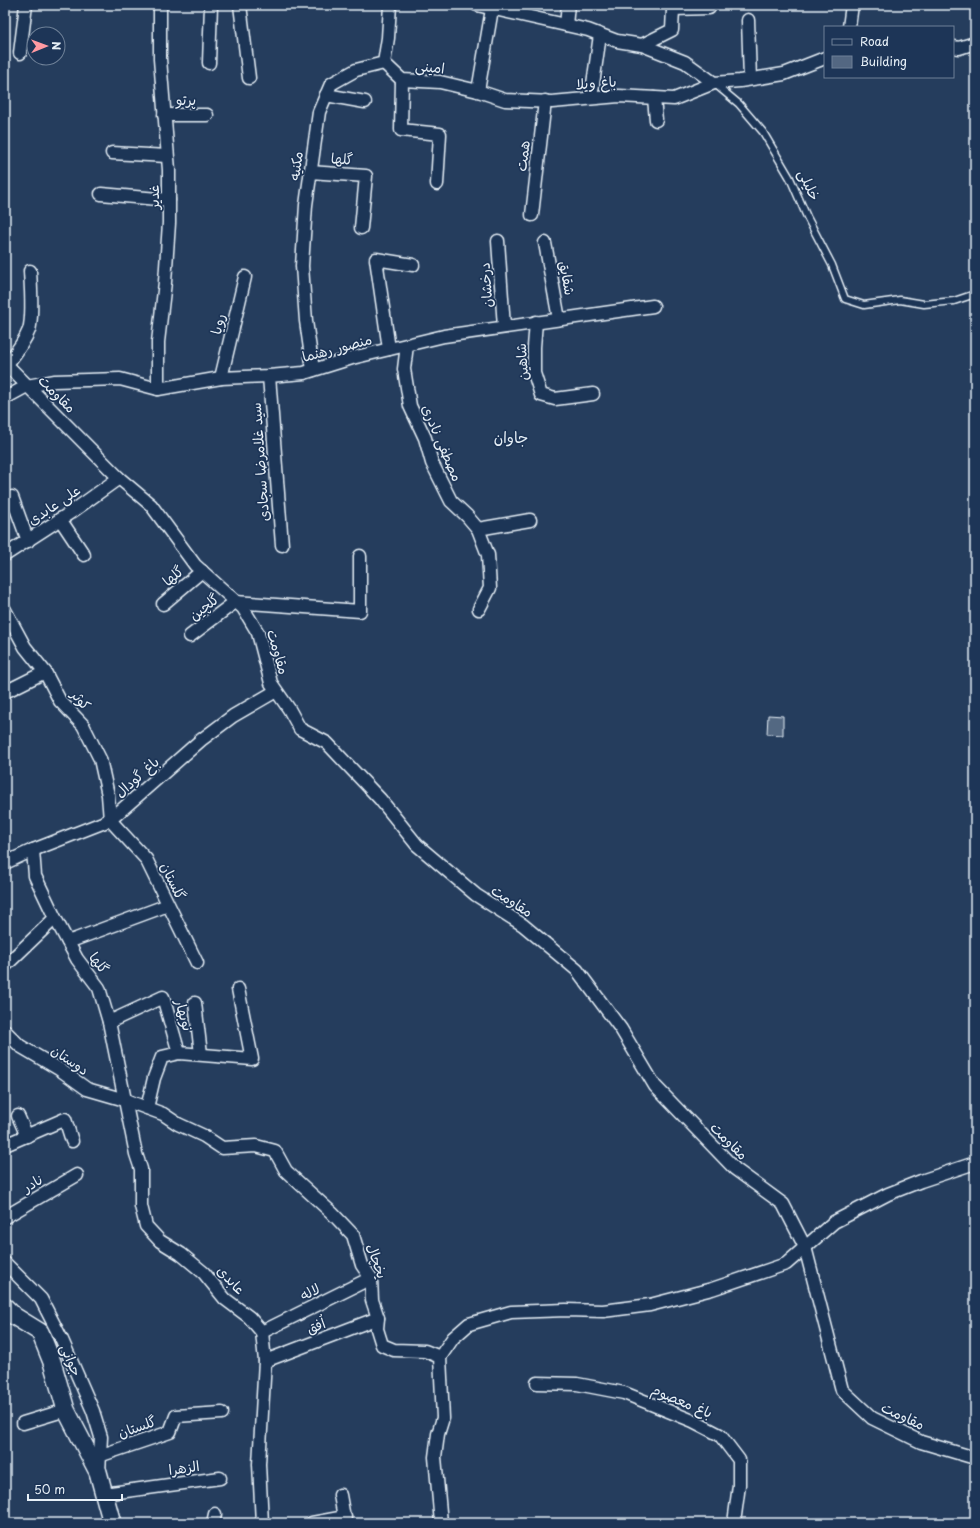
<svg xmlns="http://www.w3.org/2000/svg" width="980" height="1528" font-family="'Playpen Sans','Playpen Sans Arabic',sans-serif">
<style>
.building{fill:#536782;stroke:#e8f1f8}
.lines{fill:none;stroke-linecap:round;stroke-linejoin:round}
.lane-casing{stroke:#e8f1f8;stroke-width:9}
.street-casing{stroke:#e8f1f8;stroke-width:15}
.secondary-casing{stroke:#e8f1f8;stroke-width:20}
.lane{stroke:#1d3557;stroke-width:6}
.street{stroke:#1d3557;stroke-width:12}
.secondary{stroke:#1d3557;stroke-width:17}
.labels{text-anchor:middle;stroke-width:3.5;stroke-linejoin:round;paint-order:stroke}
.street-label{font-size:14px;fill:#e8f1f8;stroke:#1d3557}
.neighbourhood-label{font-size:15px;fill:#e8f1f8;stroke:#1d3557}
</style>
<rect width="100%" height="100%" fill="#253d5d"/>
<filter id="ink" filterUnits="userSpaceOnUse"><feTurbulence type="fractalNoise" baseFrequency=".025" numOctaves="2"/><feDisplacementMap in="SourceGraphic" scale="8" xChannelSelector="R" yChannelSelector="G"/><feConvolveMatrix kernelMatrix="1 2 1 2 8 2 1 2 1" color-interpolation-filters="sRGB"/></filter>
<g filter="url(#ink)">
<polygon class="building" points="768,715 783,716 783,735 767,734"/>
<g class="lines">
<defs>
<polyline id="lane" points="715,84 739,104 763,132 790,178 807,217 832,265 845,299 864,305 900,300 924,304 954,301 975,294"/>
<g id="street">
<polyline points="240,5 249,78"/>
<polyline points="477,5 588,30 617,41 642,45 685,62 714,83"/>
<polyline points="673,9 709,8"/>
<polyline points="748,20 750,79"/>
<polyline points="566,25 568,5"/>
<polyline points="849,27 852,5"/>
<polyline points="642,45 672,30 673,9 671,5"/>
<polyline points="953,47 959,48 975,43"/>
<polyline points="20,53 26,5"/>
<polyline points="209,63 211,5"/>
<polyline points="384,63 402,80 440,82 478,91 505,100 552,102 619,96 674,99 714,83 740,81 784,74 825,58"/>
<polyline points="402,80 401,130 440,134 437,184"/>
<polyline points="478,91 492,9"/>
<polyline points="326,95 365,102"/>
<polyline points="591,98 600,35"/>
<polyline points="654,98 656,120"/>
<polyline points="164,115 207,115"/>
<polyline points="112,153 167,156"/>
<polyline points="310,172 366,176 361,228"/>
<polyline points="101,194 169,200"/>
<polyline points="532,215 545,101"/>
<polyline points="498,241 504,327"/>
<polyline points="545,243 559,319"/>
<polyline points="536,322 534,347 534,373 541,395 555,399 593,394"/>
<polyline points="407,345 404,369 410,406 425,438 432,463 451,501 467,516 478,529 488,555 490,588 479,609"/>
<polyline points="389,349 376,259 413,265"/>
<polyline points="5,363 119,478 151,505 195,565 243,608 258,633 271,683 289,709 300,729 327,743 380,799 417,845 476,895 523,925 577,970 621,1029 655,1086 735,1169 783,1204 805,1247 842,1390 872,1418 921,1442 975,1458"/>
<path d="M7,364C15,354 24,343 29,330C33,317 31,286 30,271"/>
<polyline points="313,370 306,321 302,266 306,205 319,112 331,84 356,70 384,63 388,38 390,5"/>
<polyline points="269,376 282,545"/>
<polyline points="221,378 245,277"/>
<polyline points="158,389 158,342 165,282 169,223 169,170 160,59 160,5"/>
<polyline points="5,398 27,386 54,381 120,379 158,389 221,378 269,376 304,373 352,358 444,336 653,306"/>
<polyline points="12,497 28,541"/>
<polyline points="60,519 84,555"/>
<polyline points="478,529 530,520"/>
<polyline points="5,555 73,511 119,478"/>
<polyline points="163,604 202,571"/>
<polyline points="5,610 25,647 45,672 60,701 83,725 100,759 108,795 110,820 146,859 197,963"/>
<polyline points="190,636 235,602 360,611 360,556"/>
<polyline points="5,692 45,672"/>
<polyline points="33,850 35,876 55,918 77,959 99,988 109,1022 136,1154 141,1169 141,1206 146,1226 160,1241 181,1254 204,1273 225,1299 249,1317 262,1332 265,1361 259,1464 262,1523"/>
<polyline points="5,863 33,850 110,820 201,740 233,716 276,691"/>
<polyline points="68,942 168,905"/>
<polyline points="5,966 55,918"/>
<polyline points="195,1003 201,1054"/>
<polyline points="109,1022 163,997 179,1053"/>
<polyline points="5,1031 20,1046 59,1069 87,1089 125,1100 163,1114 178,1124 204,1136 222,1148 256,1146 275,1151 286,1171 332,1213 353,1235 362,1265 371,1278 372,1300 378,1318 377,1329 382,1345 394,1350 425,1351 440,1357 443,1418 438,1434 435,1457 441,1523"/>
<polyline points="147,1108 154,1078 162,1057 179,1053 252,1059 238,989"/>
<polyline points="18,1116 27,1136"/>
<polyline points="5,1145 65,1119 72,1141"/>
<polyline points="5,1217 77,1175"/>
<polyline points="5,1263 41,1299 62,1340 93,1411 101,1437 99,1472"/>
<polyline points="262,1332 371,1278"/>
<polyline points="440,1357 453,1338 469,1324 511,1312 566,1310 603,1311 650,1305 712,1289 786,1264 834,1222 888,1194 921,1181 975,1163"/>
<polyline points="265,1361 378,1318"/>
<polyline points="537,1383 577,1384 624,1393 693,1421 720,1435 739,1460 739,1485 734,1523"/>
<polyline points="23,1423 66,1410"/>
<polyline points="99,1456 170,1432 176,1416 222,1413"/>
<polyline points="104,1494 220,1478"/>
<polyline points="340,1495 345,1523"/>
<polyline points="213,1523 215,1514"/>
<polyline points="312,1523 345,1517"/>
</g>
<polyline id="secondary" points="5,1307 14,1316 40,1332 52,1362 66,1410 98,1472 112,1523"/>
</defs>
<use href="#lane" class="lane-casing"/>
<use href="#street" class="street-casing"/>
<use href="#secondary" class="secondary-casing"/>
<use href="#lane" class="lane"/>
<use href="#street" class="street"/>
<use href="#secondary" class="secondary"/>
</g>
</g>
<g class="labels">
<g class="street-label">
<text transform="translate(430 67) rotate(6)" y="5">امینی</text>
<text transform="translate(596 83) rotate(-4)" y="5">باغ ویلا</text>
<text transform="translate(186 100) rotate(1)" y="5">پرتو</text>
<text transform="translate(523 156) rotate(-83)" y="5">همت</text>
<text transform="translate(342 159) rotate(4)" y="5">گلها</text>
<text transform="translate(296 166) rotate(-82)" y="5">مکنیه</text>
<text transform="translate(809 185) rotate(65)" y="5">خلیلی</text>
<text transform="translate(154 197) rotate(-91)" y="5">غدیر</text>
<text transform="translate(567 278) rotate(80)" y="5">شقایق</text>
<text transform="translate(486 285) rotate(-94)" y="5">درخشان</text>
<text transform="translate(218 324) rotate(-77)" y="5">رویا</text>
<text transform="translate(337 348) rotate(-15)" y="5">منصور رهنما</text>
<text transform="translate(522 362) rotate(-94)" y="5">شاهین</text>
<text transform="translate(57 394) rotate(45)" y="5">مقاومت</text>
<text transform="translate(442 443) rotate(67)" y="5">مصطفی نادری</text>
<text transform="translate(260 462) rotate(-94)" y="5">سید غلامرضا سجادی</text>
<text transform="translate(54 505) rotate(-34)" y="5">علی عابدی</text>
<text transform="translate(173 576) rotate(-40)" y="5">گلها</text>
<text transform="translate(204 607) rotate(-38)" y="5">گلچین</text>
<text transform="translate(278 652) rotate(74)" y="5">مقاومت</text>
<text transform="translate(81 700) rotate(49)" y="5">کوثر</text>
<text transform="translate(137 777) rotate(-41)" y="5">باغ گودال</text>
<text transform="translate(173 881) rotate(64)" y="5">گلستان</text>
<text transform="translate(512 901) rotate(33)" y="5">مقاومت</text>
<text transform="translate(99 963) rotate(53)" y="5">گلها</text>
<text transform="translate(184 1015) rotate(74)" y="5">نوبهار</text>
<text transform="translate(70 1060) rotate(34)" y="5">دوستان</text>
<text transform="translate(729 1141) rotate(45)" y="5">مقاومت</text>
<text transform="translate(33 1183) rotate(-30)" y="5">نادر</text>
<text transform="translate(377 1261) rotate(71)" y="5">یخچال</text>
<text transform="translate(231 1280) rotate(47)" y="5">عابدی</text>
<text transform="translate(310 1292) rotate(-26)" y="5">لاله</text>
<text transform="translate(316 1326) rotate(-21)" y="5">اُفق</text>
<text transform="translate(71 1360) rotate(67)" y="5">جوانی</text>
<text transform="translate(682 1401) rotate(23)" y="5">باغ معصوم</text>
<text transform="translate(903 1416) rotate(25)" y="5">مقاومت</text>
<text transform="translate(137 1427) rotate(-19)" y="5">گلستان</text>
<text transform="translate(184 1468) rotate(-8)" y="5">الزهرا</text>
</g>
<g class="neighbourhood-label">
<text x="511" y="443">جاوان</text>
</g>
</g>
<rect width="980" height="1528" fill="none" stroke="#1d3557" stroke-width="20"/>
<rect x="10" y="10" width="960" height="1508" fill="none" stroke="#e8f1f8" stroke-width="1.5" filter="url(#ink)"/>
<rect x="824" y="26" width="130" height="52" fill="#1d3557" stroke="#6e8097"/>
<rect x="832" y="39" width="20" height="6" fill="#1d3557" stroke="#6e8097"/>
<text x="860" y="46" font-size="12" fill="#e8f1f8">Road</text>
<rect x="832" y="56" width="20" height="12" fill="#536782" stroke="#6e8097"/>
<text x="860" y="66" font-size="12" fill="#e8f1f8">Building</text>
<g transform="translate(46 46) rotate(89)"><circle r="19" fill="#1d3557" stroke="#6e8097"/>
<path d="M0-3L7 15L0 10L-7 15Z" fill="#ff9aa2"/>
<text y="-6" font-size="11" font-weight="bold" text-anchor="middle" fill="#e8f1f8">N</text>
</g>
<path d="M28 1494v6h94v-6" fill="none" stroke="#e8f1f8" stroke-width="2"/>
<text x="34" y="1494" font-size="12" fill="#e8f1f8" stroke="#1d3557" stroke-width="3" paint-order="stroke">50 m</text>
</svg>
